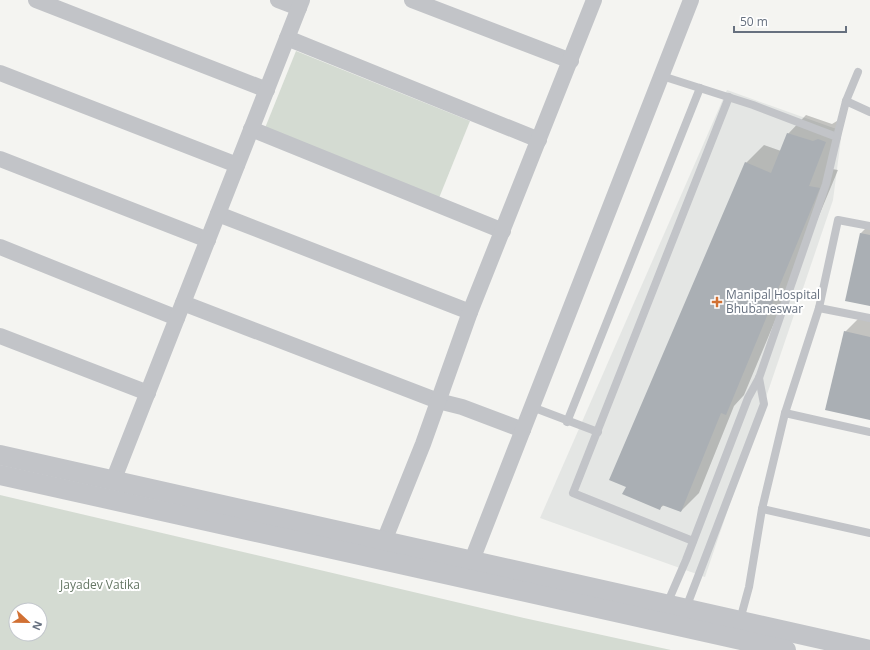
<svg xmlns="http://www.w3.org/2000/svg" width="870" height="650" font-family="'Open Sans',sans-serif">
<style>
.built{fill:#e4e6e4}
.green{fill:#d4dbd2;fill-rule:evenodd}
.shadow{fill:#0003}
.building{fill:#aaafb4}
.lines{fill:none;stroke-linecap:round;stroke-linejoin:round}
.service{stroke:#c2c4c8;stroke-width:8}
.minor{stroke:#c2c4c8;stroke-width:16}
.tertiary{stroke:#c2c4c8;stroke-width:20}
.poi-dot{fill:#d17033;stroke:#fff;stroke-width:1.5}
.labels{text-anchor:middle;stroke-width:4;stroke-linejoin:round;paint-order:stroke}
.poi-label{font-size:12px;fill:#66707f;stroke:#fff;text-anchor:start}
.park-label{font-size:12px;fill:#657764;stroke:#fff}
</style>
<rect width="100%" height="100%" fill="#f4f4f1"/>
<polygon class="built" points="727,90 842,131 833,200 705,577 540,518"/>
<g class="green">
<polygon points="296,51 470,121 439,198 265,128"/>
<path d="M0,495L524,618L671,650H0ZM16,610H40V634H16Z"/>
</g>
<g class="shadow">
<polygon points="806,115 832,124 837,121 844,124 826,168 838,170 744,395 734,406 699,493 681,511 664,505 660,508 627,487 746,163 764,145 781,151 788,134"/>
<polygon points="870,224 870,305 861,233"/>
<polygon points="863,314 870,315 870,419 845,332"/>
</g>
<g class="building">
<polygon points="787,133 813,141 818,139 826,142 809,186 820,188 726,415 721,413 681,512 662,505 660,510 622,494 626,487 609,480 745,162 771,173"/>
<polygon points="860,233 870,235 870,306 845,301"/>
<polygon points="844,331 870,337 870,420 825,410"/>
</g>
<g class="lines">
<g class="service">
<polyline points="662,76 753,105 837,137 826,184 759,378 748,398 686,560 667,604"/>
<polyline points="846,101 858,72"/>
<polyline points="837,137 846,101 870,112"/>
<polyline points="819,308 870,318"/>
<polyline points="532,407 598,432"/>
<polyline points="785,413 870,432"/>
<polyline points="567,422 700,88"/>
<polyline points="762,509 870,533"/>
<polyline points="693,541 573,493 729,97"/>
<polyline points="686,608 764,404 759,378"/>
<polyline points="740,620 749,587 762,509 785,413 819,308 838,220 870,226"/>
</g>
<g class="minor">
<polyline points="36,0 267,90"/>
<polyline points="278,0 299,8"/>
<polyline points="412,0 571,61"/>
<polyline points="287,38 539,140"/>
<polyline points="0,73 237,165"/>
<polyline points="251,129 503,231"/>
<polyline points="0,159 208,240"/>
<polyline points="218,214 470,312"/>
<polyline points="0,247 177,318"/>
<polyline points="183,303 438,401 462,407 523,430"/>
<polyline points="0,336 148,393"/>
<polyline points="113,481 302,0"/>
<polyline points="384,541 423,444 470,312 594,0"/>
<polyline points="472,560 691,0"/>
</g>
<g class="tertiary">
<polyline points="0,455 870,650"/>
<polyline points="0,475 786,650"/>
</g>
</g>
<path class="poi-dot" d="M715 296h4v4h4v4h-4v4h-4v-4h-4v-4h4z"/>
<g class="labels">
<g class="poi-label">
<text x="726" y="299">Manipal Hospital<tspan x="726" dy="14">Bhubaneswar</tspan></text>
</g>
<g class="park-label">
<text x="100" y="589">Jayadev Vatika</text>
</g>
</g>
<g transform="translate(28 622) rotate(112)"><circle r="19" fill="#ffffff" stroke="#c2c6cc"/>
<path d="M0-3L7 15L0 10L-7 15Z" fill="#d17033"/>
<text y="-6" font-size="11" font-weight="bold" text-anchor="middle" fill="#66707f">N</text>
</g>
<path d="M734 26v6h112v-6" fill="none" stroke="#66707f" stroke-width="2"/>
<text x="740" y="26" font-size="12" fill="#66707f" stroke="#ffffff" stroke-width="3" paint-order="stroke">50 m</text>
</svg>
